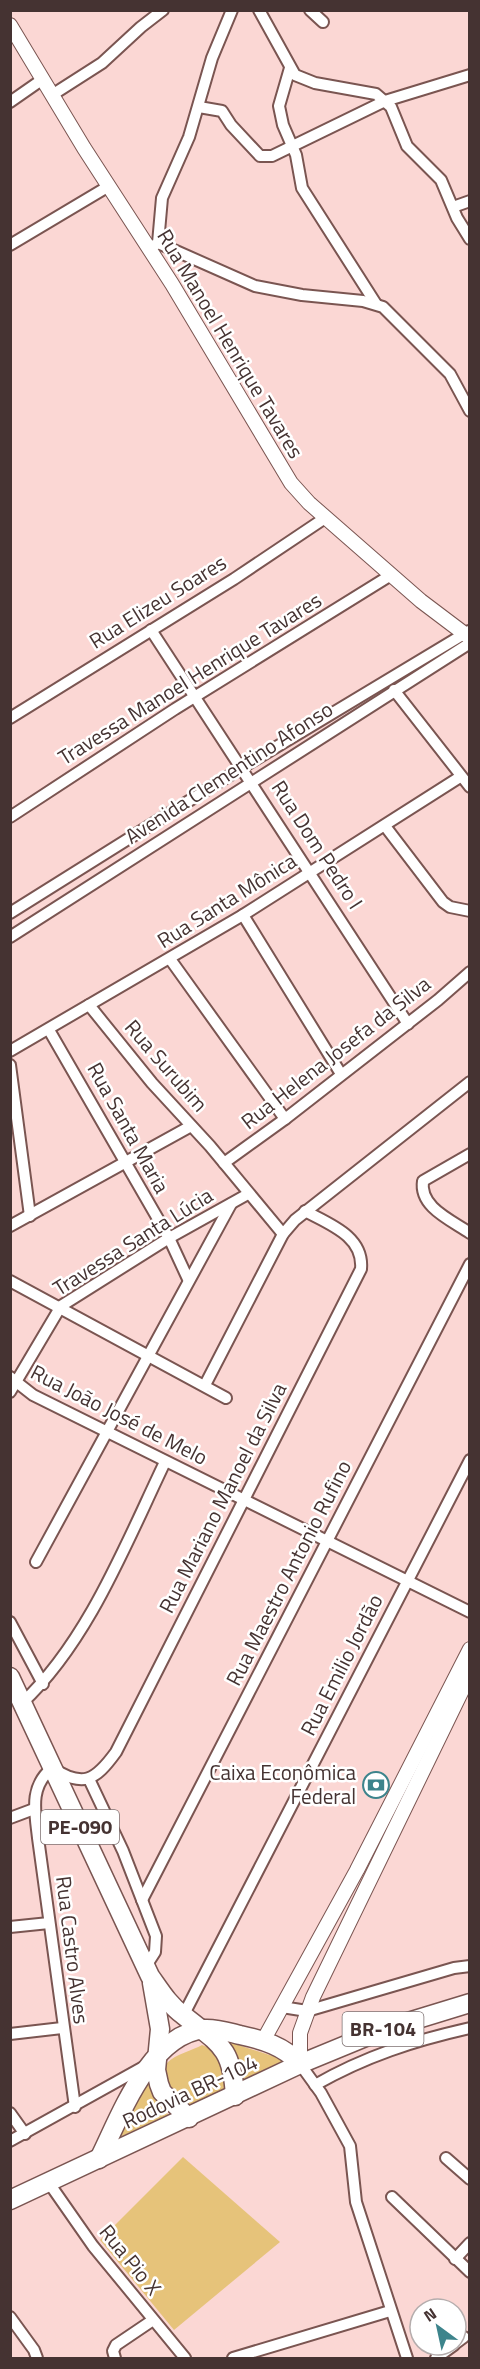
<svg xmlns="http://www.w3.org/2000/svg" width="480" height="2369" font-family="'Titillium Web',sans-serif">
<style>
.green{fill:#e6c37a}
.lines{fill:none;stroke-linecap:round;stroke-linejoin:round}
.minor-casing{stroke:#7a5551;stroke-width:14}
.tertiary-casing{stroke:#7a5551;stroke-width:16}
.primary-casing{stroke:#7a5551;stroke-width:21}
.trunk-casing{stroke:#7a5551;stroke-width:21}
.minor{stroke:#fff;stroke-width:10}
.tertiary{stroke:#fff;stroke-width:14}
.primary{stroke:#fff;stroke-width:18}
.trunk{stroke:#fff;stroke-width:18}
.labels{text-anchor:middle;stroke-width:5;stroke-linejoin:round;paint-order:stroke}
.shield{fill:#fff;stroke:#7d7070;stroke-width:1.5}
.shield-label{font-size:20px;font-weight:bold;fill:#453332}
.street-label{font-size:21px;fill:#453332;stroke:#fff}
.poi-label{font-size:21px;fill:#453332;stroke:#fff;text-anchor:end}
</style>
<rect width="100%" height="100%" fill="#fbd7d4"/>
<g class="green">
<polygon points="220,2039 285,2060 240,2081"/>
<path d="M202,2045L217,2051L228,2088L182,2108C172,2099 154,2077 168,2062C175,2055 193,2050 202,2045Z"/>
<path d="M152,2071C155,2092 151,2099 169,2115L120,2137Z"/>
<polygon points="183,2157 280,2242 174,2330 100,2240"/>
</g>
<g class="lines">
<defs>
<g id="minor">
<polyline points="259,10 295,75 315,83 376,94 391,107 407,146 441,180 457,218 470,239"/>
<polyline points="310,10 323,22"/>
<polyline points="290,68 279,106 283,125 296,155 302,188 376,304"/>
<polyline points="52,95 102,63 141,27 163,10"/>
<polyline points="10,102 43,79"/>
<polyline points="199,107 222,111 231,125 260,156 272,156 385,101 470,75"/>
<polyline points="453,207 470,201"/>
<polyline points="158,243 255,286 302,295 363,301 383,307 450,374 470,411"/>
<polyline points="10,245 109,186"/>
<polyline points="153,246 158,243 162,198 189,137 212,58 232,10"/>
<polyline points="151,630 408,1024"/>
<polyline points="394,690 470,787"/>
<polyline points="10,718 234,579 325,518"/>
<polyline points="10,817 175,709 391,575"/>
<polyline points="385,826 443,902 450,907 470,911"/>
<polyline points="10,913 243,767 469,631"/>
<polyline points="243,915 341,1074"/>
<polyline points="10,937 470,643"/>
<polyline points="170,959 285,1119"/>
<polyline points="89,1005 152,1083 210,1146 283,1234"/>
<polyline points="49,1030 169,1238 188,1279"/>
<polyline points="10,1051 243,915 460,777"/>
<polyline points="10,1065 30,1216"/>
<path d="M470,1154L423,1181C419,1207 451,1220 470,1233"/>
<polyline points="224,1163 285,1119 438,1000 470,972"/>
<polyline points="10,1226 191,1126"/>
<polyline points="10,1281 226,1398"/>
<polyline points="10,1377 33,1395 470,1612"/>
<polyline points="205,1385 283,1234 295,1220 470,1082"/>
<polyline points="10,1392 61,1306 169,1238 248,1194"/>
<polyline points="36,1562 231,1204"/>
<polyline points="10,1622 43,1684"/>
<path d="M22,1703C88,1642 127,1541 165,1462"/>
<polyline points="89,1779 123,1851 156,1936 155,1952 146,1966"/>
<polyline points="10,1818 34,1809"/>
<polyline points="142,1900 470,1264"/>
<polyline points="10,1927 49,1923"/>
<polyline points="282,2007 307,2011 454,1968 470,1966"/>
<polyline points="183,2016 470,1460"/>
<polyline points="10,2034 62,2028"/>
<polyline points="300,2064 321,2093 350,2146 356,2202 407,2358"/>
<path d="M315,2085C366,2056 413,2041 470,2028"/>
<path d="M75,2107L38,1838C35,1811 29,1787 52,1768C83,1788 95,1781 116,1752L361,1269C364,1236 329,1224 305,1211"/>
<polyline points="10,2113 25,2134"/>
<polyline points="10,2141 145,2066"/>
<polyline points="446,2158 470,2179"/>
<polyline points="49,2183 93,2246 185,2358"/>
<polyline points="392,2197 470,2272"/>
<polyline points="455,2259 470,2243"/>
<polyline points="10,2317 34,2350 37,2358"/>
<polyline points="456,2343 464,2337"/>
<polyline points="115,2358 113,2351 116,2345 153,2320"/>
<polyline points="233,2358 390,2311"/>
<polyline points="436,2358 454,2345"/>
</g>
<g id="tertiary">
<polyline points="10,25 84,148 172,284 291,483 309,503 421,601 470,638"/>
<polyline points="263,2041 357,1870 470,1649"/>
<polyline points="300,2064 300,2033 313,1997 470,1674"/>
</g>
<g id="primary">
<path d="M10,1677L150,1976C160,1990 169,2005 183,2015C219,2044 232,2046 235,2096"/>
<polyline points="152,1983 160,2029 156,2070 159,2084 162,2092 189,2118"/>
</g>
<g id="trunk">
<path d="M99,2159C120,2117 149,2035 204,2029C216,2028 228,2032 240,2035C263,2040 284,2046 300,2064"/>
<polyline points="10,2200 300,2064 385,2029 470,2003"/>
</g>
</defs>
<use href="#minor" class="minor-casing"/>
<use href="#tertiary" class="tertiary-casing"/>
<use href="#primary" class="primary-casing"/>
<use href="#trunk" class="trunk-casing"/>
<use href="#minor" class="minor"/>
<use href="#tertiary" class="tertiary"/>
<use href="#primary" class="primary"/>
<use href="#trunk" class="trunk"/>
</g>
<defs>
<symbol id="bank-ring" viewBox="-11 -11 22 22"><circle r="9.5" fill="#fff" stroke="#3d848c" stroke-width="1.5"/><path d="M-6-4H6V4H-6ZM0-2.3a2.3 2.3 0 1 0 0 4.6a2.3 2.3 0 1 0 0-4.6Z" fill="#3d848c"/></symbol>
</defs>
<g fill-rule="evenodd">
<use href="#bank-ring" x="361" y="1770" width="30" height="30"/>
</g>
<g class="labels">
<g class="shield">
<rect x="41" y="1810" width="78" height="34" rx="4.5"/>
<rect x="342.5" y="2012" width="81" height="34" rx="4.5"/>
</g>
<g class="shield-label">
<text x="80" y="1834">PE-090</text>
<text x="383" y="2036">BR-104</text>
</g>
<g class="street-label">
<text transform="translate(230 344) rotate(59)" y="7">Rua Manoel Henrique Tavares</text>
<text transform="translate(158 602) rotate(-32)" y="7">Rua Elizeu Soares</text>
<text transform="translate(190 679) rotate(-32)" y="7">Travessa Manoel Henrique Tavares</text>
<text transform="translate(229 773) rotate(-33)" y="7">Avenida Clementino Afonso</text>
<text transform="translate(317 845) rotate(57)" y="7">Rua Dom Pedro I</text>
<text transform="translate(227 901) rotate(-32)" y="7">Rua Santa Mônica</text>
<text transform="translate(336 1053) rotate(-38)" y="7">Rua Helena Josefa da Silva</text>
<text transform="translate(166 1066) rotate(49)" y="7">Rua Surubim</text>
<text transform="translate(128 1128) rotate(61)" y="7">Rua Santa Maria</text>
<text transform="translate(133 1242) rotate(-32)" y="7">Travessa Santa Lúcia</text>
<text transform="translate(119 1415) rotate(27)" y="7">Rua João José de Melo</text>
<text transform="translate(223 1498) rotate(-63)" y="7">Rua Mariano Manoel da Silva</text>
<text transform="translate(289 1573) rotate(-63)" y="7">Rua Maestro Antonio Rufino</text>
<text transform="translate(342 1665) rotate(-63)" y="7">Rua Emilio Jordão</text>
<text transform="translate(72 1950) rotate(83)" y="7">Rua Castro Alves</text>
<text transform="translate(190 2092) rotate(-25)" y="7">Rodovia BR-104</text>
<text transform="translate(130 2260) rotate(51)" y="7">Rua Pio X</text>
</g>
<g class="poi-label">
<text x="356" y="1780">Caixa Econômica<tspan x="356" dy="24">Federal</tspan></text>
</g>
</g>
<rect width="480" height="2369" fill="none" stroke="#453332" stroke-width="24"/>
<g transform="translate(438 2327) rotate(327)"><circle r="28" fill="#ffffff" stroke="#b5adad" stroke-width="1.5"/>
<path d="M0-4.5L10 22L0 15L-10 22Z" fill="#3d848c"/>
<text y="-9" font-size="16" font-weight="bold" text-anchor="middle" fill="#453332">N</text>
</g>
</svg>
